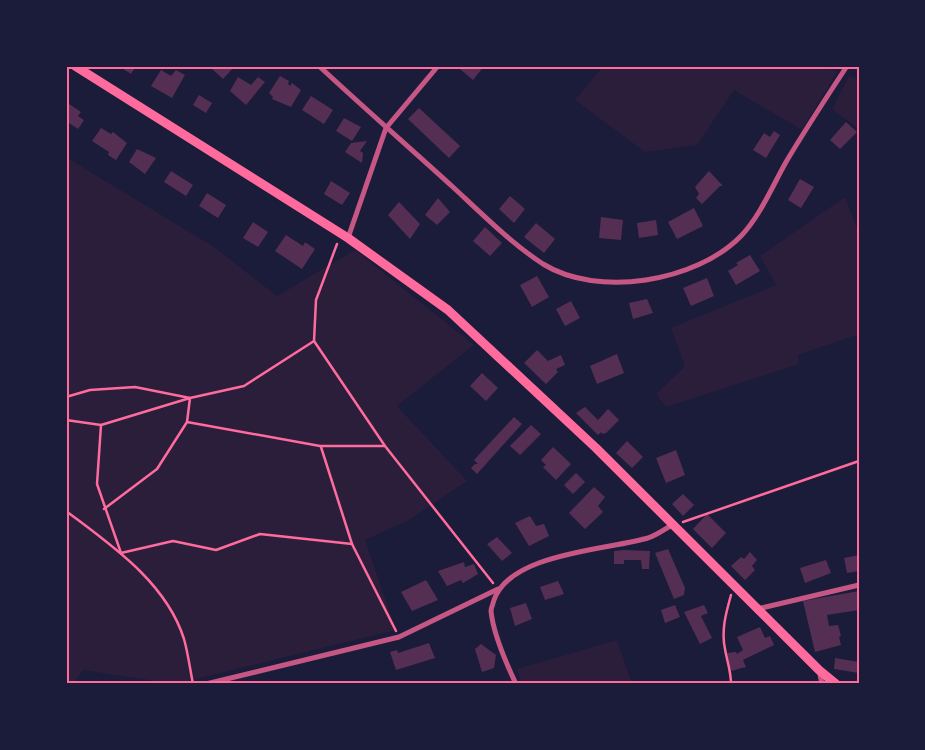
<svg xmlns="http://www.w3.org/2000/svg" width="925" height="750" font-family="'Zilla Slab',serif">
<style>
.green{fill:#2a1e3b}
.building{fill:#542f53}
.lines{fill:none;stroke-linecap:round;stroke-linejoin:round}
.path{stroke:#ff6b9d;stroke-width:2.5}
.minor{stroke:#c65784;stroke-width:5}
.secondary{stroke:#ff6b9d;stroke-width:9}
.neatline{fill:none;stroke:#ff6b9d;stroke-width:2}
</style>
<rect width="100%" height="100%" fill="#1b1b3a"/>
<g class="green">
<polygon points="603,66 821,66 837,72 802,130 734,90 697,145 645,152 575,100"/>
<polygon points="849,76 859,79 859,129 832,109"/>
<polygon points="66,157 214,247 277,296 355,250 474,345 397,406 467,481 407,521 365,540 396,630 175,684 83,670 73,684 66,684"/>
<polygon points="845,197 859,233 859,334 798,355 799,364 666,407 656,394 685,366 671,328 776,285 760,256"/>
<polygon points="617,640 632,684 522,684 517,669"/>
</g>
<g class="building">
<polygon points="119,66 136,66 131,74"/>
<polygon points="209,66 235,66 223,79"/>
<polygon points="463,66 484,66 473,80 460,69"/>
<polygon points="161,70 171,76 176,70 185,75 172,98 151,86"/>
<polygon points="280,76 289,81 288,84 290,86 292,83 301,90 291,107 272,99 273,97 269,93"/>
<polygon points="238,77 251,85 258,77 265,82 246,105 230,91"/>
<polygon points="199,95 212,103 206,113 193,105"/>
<polygon points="311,96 333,110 324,124 302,110"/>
<polygon points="66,102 81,112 78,116 84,120 78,129 66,121"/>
<polygon points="419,108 460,146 449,158 408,119"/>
<polygon points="344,118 361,127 352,141 336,131"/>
<polygon points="846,122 857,132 840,149 830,140"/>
<polygon points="101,128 111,134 113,132 127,143 116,160 108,155 109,152 92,141"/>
<polygon points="774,131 780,135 766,158 753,150 764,133 770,137"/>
<polygon points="367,141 360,151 363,153 362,163 345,152 351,143"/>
<polygon points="137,149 156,158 145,174 129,162"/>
<polygon points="171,171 193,185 186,196 164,182"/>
<polygon points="709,171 723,186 720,186 702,204 696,198 699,194 695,187"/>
<polygon points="800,179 814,187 801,208 788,200"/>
<polygon points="331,181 350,193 342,205 324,194"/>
<polygon points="207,193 226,205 218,218 199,206"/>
<polygon points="510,196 525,209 514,223 499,209"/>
<polygon points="438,198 450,212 437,225 425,215"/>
<polygon points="399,202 420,224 410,239 388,215"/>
<polygon points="694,208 703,226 677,239 668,222"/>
<polygon points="601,217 623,220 621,240 599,238"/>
<polygon points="656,220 658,235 639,238 637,223"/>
<polygon points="253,222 268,232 258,247 243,238"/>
<polygon points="536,223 555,239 544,253 524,237"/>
<polygon points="485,227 502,243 490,256 473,241"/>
<polygon points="286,235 303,246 305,242 315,249 302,269 275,251"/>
<polygon points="750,255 760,271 736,285 728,271 738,265 736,263"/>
<polygon points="537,276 549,297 532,307 520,285"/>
<polygon points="707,278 714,296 691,306 683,288"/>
<polygon points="647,299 653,313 633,319 629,303"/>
<polygon points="571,301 580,318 565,326 556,309"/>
<polygon points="537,350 548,361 561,355 565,365 556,369 558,372 546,384 524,363"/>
<polygon points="617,354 624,373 597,384 590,366"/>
<polygon points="482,373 498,388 486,401 470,386"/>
<polygon points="585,407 598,420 608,409 619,420 606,433 602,434 601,432 598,435 576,413"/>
<polygon points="514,417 522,424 477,474 471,468 475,464 478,464 474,460"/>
<polygon points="531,425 541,434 520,455 510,446"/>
<polygon points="627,441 643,457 632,468 616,453"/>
<polygon points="553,447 571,464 556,480 543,467 546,465 541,460"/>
<polygon points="676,450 685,475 666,483 656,458"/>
<polygon points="576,473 585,482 573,494 564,485"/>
<polygon points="594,487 605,497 598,506 603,512 585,529 569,513"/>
<polygon points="683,494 694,505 683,516 672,504"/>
<polygon points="707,514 726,533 712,548 693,529"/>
<polygon points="530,516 536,526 544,524 549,536 529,546 515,523"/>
<polygon points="497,537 512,553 502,561 487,544"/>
<polygon points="668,549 685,588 684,595 674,599 655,553"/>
<polygon points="624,550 650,551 649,569 642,569 641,560 624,560 624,564 614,564 614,551"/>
<polygon points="750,552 757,560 752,566 755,570 745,580 731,566 741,557 744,559"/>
<polygon points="859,555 859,571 847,573 844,558"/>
<polygon points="826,560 831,573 805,583 800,568"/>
<polygon points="464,562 465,567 474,564 478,574 463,583 461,580 447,586 438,571"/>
<polygon points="426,580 438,600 412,611 401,592"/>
<polygon points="558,581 564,594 545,600 540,587"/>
<polygon points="859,591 859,610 827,615 829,626 838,625 841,636 839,637 841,645 815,652 803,601"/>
<polygon points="526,603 532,619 515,626 510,608"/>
<polygon points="675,605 680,617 665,623 661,610"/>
<polygon points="704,605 708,613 701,616 712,638 700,644 684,612"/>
<polygon points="760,627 765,638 770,636 774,645 743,660 746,667 731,671 727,653 736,652 737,654 743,650 737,637"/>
<polygon points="429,643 435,658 396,670 390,652 397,650 398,653"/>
<polygon points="481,644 496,655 494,668 482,672 475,649"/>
<polygon points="835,658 859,662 859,673 834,669"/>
</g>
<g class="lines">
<g class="path">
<polyline points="314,341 316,300 337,244"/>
<polyline points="66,397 90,390 135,387 190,398 244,386 314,341 385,446 493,583"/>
<polyline points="66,420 101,425 190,398 187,422 320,446 385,446"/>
<polyline points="101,425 97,484 121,553 173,541 216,550 260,534 352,544"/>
<polyline points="321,447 352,544 396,631"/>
<polyline points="104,509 157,469 187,422"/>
<path d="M66,511C111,545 166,582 184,639C188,653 190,669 193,684"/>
<polyline points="683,522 859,461"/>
<path d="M731,595C726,613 721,630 725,649C727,661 731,671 731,684"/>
</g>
<g class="minor">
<path d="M319,66C363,107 409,147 454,188C482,214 511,243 543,264C598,298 696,282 741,236C760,216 772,187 786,162C805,130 826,98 847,66"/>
<polyline points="348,238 386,128 438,66"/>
<polyline points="757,609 859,585"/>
<polyline points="819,670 822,684"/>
<polyline points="206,684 399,637 498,589"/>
<path d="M516,684C507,665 493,632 491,611C491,608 493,604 494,600C510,553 607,550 648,538C657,535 665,529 672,525"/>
</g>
<polyline class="secondary" points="75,66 348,238 448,310 596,448 819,670 836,684"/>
</g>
<rect width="925" height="750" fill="none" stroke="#1b1b3a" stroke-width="135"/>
<rect x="68" y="68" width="790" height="614" class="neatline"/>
</svg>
